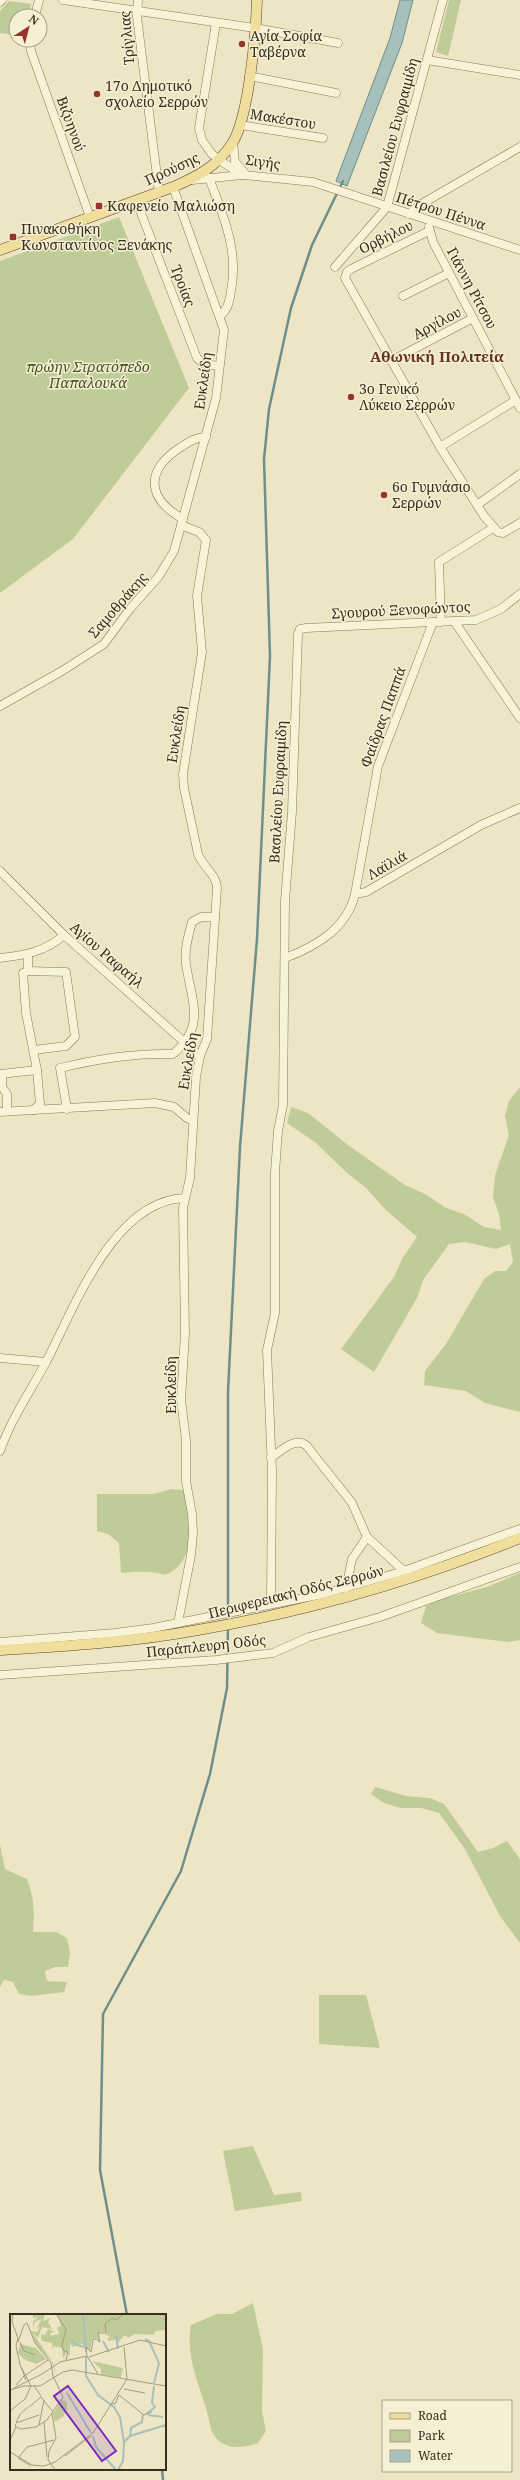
<svg xmlns="http://www.w3.org/2000/svg" width="520" height="2480" font-family="'Noto Serif',serif">
<style>
.green{fill:#c0cc98}
.water{fill:#a6c1bb;stroke:#6d8f8a}
.lines{fill:none;stroke-linecap:round;stroke-linejoin:round}
.stream{stroke:#6d8f8a;stroke-width:2.5}
.minor-casing{stroke:#88775a;stroke-width:9}
.major-casing{stroke:#56452f;stroke-width:11}
.minor{stroke:#f8f2d7;stroke-width:8}
.major{stroke:#f0de9c;stroke-width:10}
.poi-dot{fill:#96352b;stroke:#f5efd3;stroke-width:1.5}
.labels{text-anchor:middle;stroke-width:3;stroke-linejoin:round;paint-order:stroke}
.poi-label{font-size:14px;fill:#382d1e;stroke:#f5efd3;text-anchor:start}
.street-label{font-size:14px;fill:#382d1e;stroke:#f5efd3}
.park-label{font-size:14px;font-style:italic;fill:#445425;stroke:#f5efd3}
.neighbourhood-label{font-size:15px;font-weight:bold;fill:#64341e;stroke:#f5efd3}
.inset-river{fill:none;stroke:#a6c1bb;stroke-width:2}
.inset-road{fill:none;stroke:#a59b82;stroke-width:1}
.view{fill:#7b2cbf;fill-opacity:0.15;stroke:#7b2cbf;stroke-width:2}
.inset-edge{fill:none;stroke:#382d1e;stroke-width:2}
</style>
<rect width="100%" height="100%" fill="#eee5c4"/>
<g class="green">
<polygon points="449,0 461,0 448,56 436,52"/>
<polygon points="9,1 31,4 29,16 16,16 16,35 0,33 0,11"/>
<polygon points="119,217 189,388 73,539 0,593 0,261"/>
<polygon points="520,1087 520,1412 485,1403 466,1391 424,1385 425,1371 446,1344 484,1279 495,1271 506,1271 513,1262 510,1244 496,1249 465,1242 449,1244 423,1280 417,1298 374,1372 341,1349 394,1277 402,1259 417,1237 386,1210 366,1188 346,1172 316,1143 287,1123 291,1107 308,1113 348,1145 405,1185 427,1195 446,1208 464,1214 484,1227 501,1230 499,1214 493,1197 495,1175 509,1135 505,1116 509,1101"/>
<path d="M171,1489L183,1490C192,1515 197,1562 167,1574C164,1575 161,1574 158,1573C146,1571 134,1572 121,1573L119,1543L108,1534L97,1531V1494H154Z"/>
<polygon points="520,1573 520,1640 508,1642 437,1633 421,1623 426,1606 442,1599 487,1587"/>
<polygon points="375,1787 406,1796 430,1798 444,1804 478,1852 493,1848 507,1841 520,1859 520,1943 500,1916 465,1849 439,1813 421,1808 400,1808 384,1803 371,1794"/>
<path d="M0,1844L5,1869L27,1879C34,1898 35,1912 33,1932H56L67,1938L70,1953L68,1967H55L45,1971L47,1981L67,1982L64,1992L31,1996L19,1994L13,1982L4,1980L0,1987Z"/>
<polygon points="319,1995 366,1995 380,2048 319,2044"/>
<polygon points="253,2146 274,2195 301,2192 302,2201 235,2211 223,2151"/>
<path d="M253,2303L263,2349L262,2411L266,2431L258,2443C244,2448 224,2451 214,2435C210,2430 209,2418 207,2412C199,2383 185,2356 191,2325L217,2314H232Z"/>
</g>
<polygon class="water" points="400,0 413,0 402,43 347,186 336,181 390,38"/>
<g class="lines">
<g class="stream">
<polyline points="228,1621 228,1392 240,1147 257,939 270,656 264,459 269,409 291,308 312,245 343,181"/>
<polyline points="127,2315 100,2170 103,2014 181,1871 210,1774 227,1688 228,1626"/>
<polyline points="162,2469 163,2480"/>
</g>
<defs>
<g id="minor">
<polyline points="63,0 255,28 338,43"/>
<polyline points="138,0 137,17 159,192"/>
<polyline points="0,2 2,0"/>
<polyline points="35,16 39,0"/>
<polyline points="216,23 199,128 202,140 211,153 219,160 243,175 313,182 520,250"/>
<polyline points="30,40 31,51 90,217"/>
<polyline points="427,60 520,75"/>
<polyline points="249,76 336,93"/>
<polyline points="240,125 323,138"/>
<polyline points="233,142 235,162 244,172"/>
<path d="M209,178C223,215 239,250 231,291C230,300 228,310 220,316"/>
<polyline points="192,180 242,175"/>
<polyline points="136,200 197,358 204,364 219,366"/>
<polyline points="409,214 418,206 520,147"/>
<polyline points="429,227 433,242 520,408"/>
<polyline points="429,231 351,269 347,272 345,278 440,447 484,516 498,532 503,533 520,523"/>
<polyline points="335,267 387,207 443,0"/>
<polyline points="403,296 449,273"/>
<polyline points="391,361 473,318"/>
<polyline points="440,447 516,400"/>
<polyline points="477,505 520,474"/>
<path d="M183,519C146,498 145,470 181,447C189,442 196,437 206,437"/>
<polyline points="454,621 520,718"/>
<polyline points="441,622 439,562 493,528"/>
<polyline points="0,706 62,671 104,644 129,610 159,576 174,551 216,398 224,330 173,187"/>
<polyline points="0,871 64,935 200,1056"/>
<polyline points="355,894 366,892 481,825 520,808"/>
<path d="M0,958C25,955 45,952 64,935"/>
<path d="M285,958C317,946 347,928 355,894L378,766L433,622"/>
<polyline points="28,971 66,972 75,1037 66,1046 34,1050"/>
<polyline points="0,1074 37,1070"/>
<polyline points="2,1074 2,1087 7,1094 7,1111"/>
<path d="M67,1109L60,1068C96,1059 135,1053 173,1054C207,1026 191,1000 186,964C184,951 188,936 192,922L201,917H215"/>
<polyline points="33,1110 155,1103 174,1107 187,1118 193,1121"/>
<polyline points="0,1112 33,1110 40,1104 37,1070 26,1013 23,973 28,971 28,954"/>
<polyline points="0,1358 46,1362"/>
<path d="M0,1451C11,1419 30,1392 46,1362C74,1309 113,1200 185,1198"/>
<path d="M271,1458C281,1451 294,1437 306,1445L352,1503L367,1537L404,1571"/>
<polyline points="346,1588 352,1559 367,1537"/>
<polyline points="271,1603 272,1472 267,1350 275,1313 275,1172 278,1131 283,1105 285,901 292,812 298,634 300,629 306,628 476,620 501,609 520,594"/>
<path d="M178,1623L191,1555L193,1533L192,1514L186,1481V1440L181,1400L185,1333L183,1208L190,1178L196,1077L200,1056L207,1039L217,888C217,875 203,867 198,854L184,788L183,774L202,652L197,596L206,540L199,532L181,525"/>
<polyline points="0,1642 115,1633 153,1628 323,1594 404,1571 520,1529"/>
<polyline points="0,1675 216,1660 273,1653 309,1637 380,1617 520,1567"/>
</g>
<g id="major">
<path d="M0,250L173,187C197,177 219,165 233,142C249,115 256,32 257,0"/>
<path d="M0,1650C66,1646 133,1642 198,1630C308,1611 416,1580 520,1538"/>
</g>
</defs>
<use href="#minor" class="minor-casing"/>
<use href="#major" class="major-casing"/>
<use href="#minor" class="minor"/>
<use href="#major" class="major"/>
</g>
<g class="poi-dot">
<circle cx="242" cy="44" r="4"/>
<circle cx="97" cy="94" r="4"/>
<rect x="95" y="202" width="8" height="8" rx="2"/>
<rect x="9" y="233" width="8" height="8" rx="2"/>
<circle cx="351" cy="397" r="4"/>
<circle cx="384" cy="495" r="4"/>
</g>
<g class="labels">
<g class="poi-label">
<text x="250" y="41">Αγία Σοφία<tspan x="250" dy="16">Ταβέρνα</tspan></text>
<text x="105" y="91">17ο Δημοτικό<tspan x="105" dy="16">σχολείο Σερρών</tspan></text>
<text x="107" y="211">Καφενείο Μαλιώση</text>
<text x="21" y="234">Πινακοθήκη<tspan x="21" dy="16">Κωνσταντίνος Ξενάκης</tspan></text>
<text x="359" y="394">3ο Γενικό<tspan x="359" dy="16">Λύκειο Σερρών</tspan></text>
<text x="392" y="492">6ο Γυμνάσιο<tspan x="392" dy="16">Σερρών</tspan></text>
</g>
<g class="street-label">
<text transform="translate(127 38) rotate(-95)" y="5">Τρίγλιας</text>
<text transform="translate(283 119) rotate(9)" y="5">Μακέστου</text>
<text transform="translate(71 124) rotate(70)" y="5">Βιζυηνού</text>
<text transform="translate(395 127) rotate(-75)" y="5">Βασιλείου Ευφραιμίδη</text>
<text transform="translate(263 162) rotate(8)" y="5">Σιγής</text>
<text transform="translate(172 169) rotate(-25)" y="5">Προύσης</text>
<text transform="translate(441 211) rotate(18)" y="5">Πέτρου Πέννα</text>
<text transform="translate(386 237) rotate(-26)" y="5">Ορβήλου</text>
<text transform="translate(183 286) rotate(69)" y="5">Τροίας</text>
<text transform="translate(472 288) rotate(62)" y="5">Γιάννη Ρίτσου</text>
<text transform="translate(437 323) rotate(-28)" y="5">Αργίλου</text>
<text transform="translate(203 381) rotate(-82)" y="5">Ευκλείδη</text>
<text transform="translate(118 605) rotate(-49)" y="5">Σαμοθράκης</text>
<text transform="translate(401 610) rotate(-3)" y="5">Σγουρού Ξενοφώντος</text>
<text transform="translate(383 717) rotate(-70)" y="5">Φαίδρας Παππά</text>
<text transform="translate(176 734) rotate(-81)" y="5">Ευκλείδη</text>
<text transform="translate(278 792) rotate(-87)" y="5">Βασιλείου Ευφραιμίδη</text>
<text transform="translate(387 865) rotate(-30)" y="5">Λαϊλιά</text>
<text transform="translate(107 955) rotate(41)" y="5">Αγίου Ραφαήλ</text>
<text transform="translate(188 1061) rotate(-80)" y="5">Ευκλείδη</text>
<text transform="translate(171 1385) rotate(-90)" y="5">Ευκλείδη</text>
<text transform="translate(296 1592) rotate(-14)" y="5">Περιφερειακή Οδός Σερρών</text>
<text transform="translate(206 1646) rotate(-6)" y="5">Παράπλευρη Οδός</text>
</g>
<g class="park-label">
<text x="88" y="372">πρώην Στρατόπεδο<tspan x="88" dy="16">Παπαλουκά</tspan></text>
</g>
<g class="neighbourhood-label">
<text x="437" y="362">Αθωνική Πολιτεία</text>
</g>
</g>
<g transform="translate(10 2314)">
<rect width="156" height="156" fill="#eee5c4"/>
<path d="M23,0H35L33,7L41,4L38,8L42,15L32,13L28,24L23,19L43,49L47,61L41,47L25,29L21,17L27,18L30,13L26,15L32,5L25,8L23,15V7L28,3L23,4ZM47,0H156V16L145,17L144,21L125,20L118,24L115,21L106,31V26L98,27V23L102,24L97,21L95,22L97,19L92,18L88,19L89,28L87,24L82,26L80,37L72,30L63,33L60,29V40L58,42L59,38L58,37L53,44L52,34L44,32L42,35V29L32,27L31,24V20L35,21L38,15L45,18L41,19L40,22L49,20L47,13L51,12ZM10,30L26,34L36,45L26,50L15,46L8,39ZM82,47L113,54L111,64L91,60V55ZM52,85L57,88V94L54,102L45,108L43,100Z" fill="#c0cc98"/>
<path class="inset-river" d="M73,0L76,38M106,21L108,35M61,25L67,31L74,33M135,25L139,27L149,49L144,69M93,27L99,38M76,43V62L88,81L104,93L110,103L114,128L113,147L108,156M57,79L81,119M136,100L145,93L142,89L144,72M138,101L153,103M83,122L86,133L106,156M120,123L121,114L132,108L133,100M114,128L120,122L156,111"/>
<path class="inset-road" d="M3,0L2,8L8,24L6,32L10,50M46,0L56,15L52,32L54,37L58,38L56,46M8,28L14,11L17,9L25,29L41,49M10,28L14,37L25,41M114,33L117,65M77,42L76,33L81,38L83,26L86,25L90,28L88,19H96L95,10L102,4L106,6L114,0M79,43L130,26L156,32M9,49L21,72M11,53L16,66M32,60L50,48L77,42L88,60M6,71L14,62L38,46M24,72L31,82M4,74L32,60M114,75L135,79M0,76L14,72H30L53,58L62,56L156,72M109,81L134,101L142,98M31,83L43,98M102,89L105,90L109,81M19,93L31,83M0,97L15,85L21,72M42,99L46,124L39,137L38,146L45,156M34,108L37,143M6,109L29,101M6,109L10,100L18,93M5,110L6,113L11,115L26,113L37,106L53,83L43,62L41,49M29,111L34,86M0,126L6,113M0,138L22,151L34,152L45,148L83,119L117,65M55,142L81,122M9,143L17,133L44,126M8,144L21,152"/>
<path class="view" d="M58,72L106,137L92,147L44,82Z"/>
<rect width="156" height="156" class="inset-edge"/>
</g>
<rect x="382" y="2400" width="130" height="72" fill="#f5efd3" stroke="#a9a18b"/>
<rect x="390" y="2413" width="20" height="6" fill="#f0de9c" stroke="#a9a18b"/>
<text x="418" y="2420" font-size="12" fill="#382d1e">Road</text>
<rect x="390" y="2430" width="20" height="12" fill="#c0cc98" stroke="#a9a18b"/>
<text x="418" y="2440" font-size="12" fill="#382d1e">Park</text>
<rect x="390" y="2450" width="20" height="12" fill="#a6c1bb" stroke="#a9a18b"/>
<text x="418" y="2460" font-size="12" fill="#382d1e">Water</text>
<g transform="translate(28 28) rotate(36)"><circle r="19" fill="#f5efd3" stroke="#a9a18b"/>
<path d="M0-3L7 15L0 10L-7 15Z" fill="#96352b"/>
<text y="-6" font-size="11" font-weight="bold" text-anchor="middle" fill="#382d1e">N</text>
</g>
</svg>
